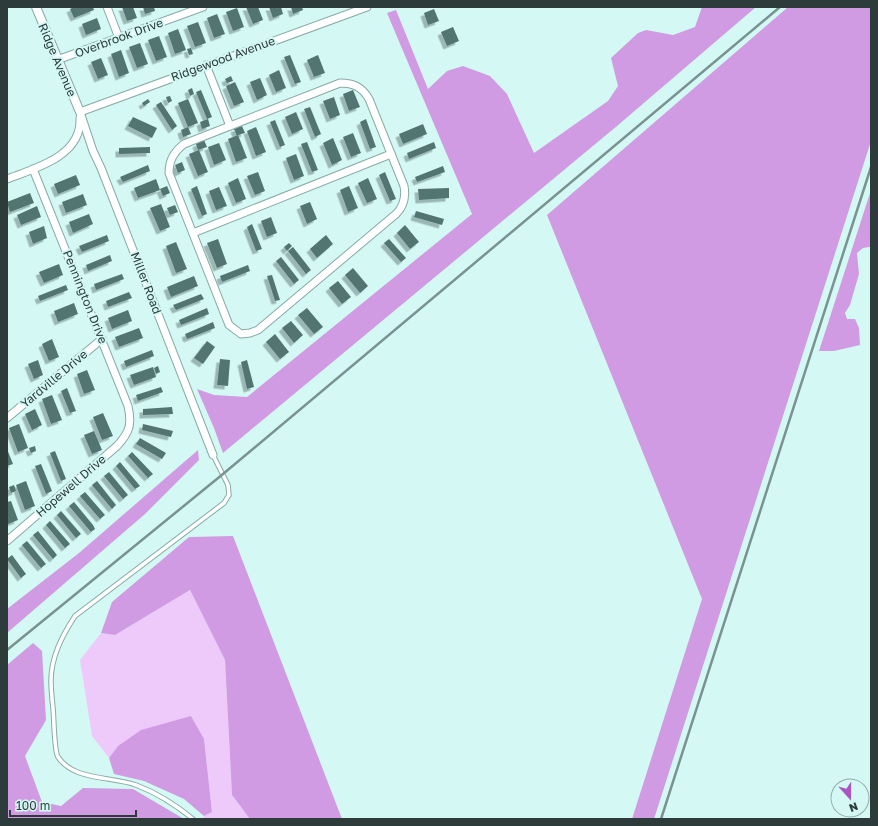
<svg xmlns="http://www.w3.org/2000/svg" width="878" height="826" font-family="'Golos Text',sans-serif">
<style>
.green{fill:#eecafb}
.forest{fill:#d09be2}
.building{fill:#537471;filter:url(#shadow)}
.lines{fill:none;stroke-linecap:round;stroke-linejoin:round}
.service-casing{stroke:#88aaa6;stroke-width:5.5}
.minor-casing{stroke:#88aaa6;stroke-width:9}
.tertiary-casing{stroke:#88aaa6;stroke-width:10}
.service{stroke:#fff;stroke-width:3.5}
.minor{stroke:#fff;stroke-width:7}
.tertiary{stroke:#fff;stroke-width:8}
.rail{stroke:#7a9390;stroke-width:2.5}
.labels{text-anchor:middle;stroke-width:4;stroke-linejoin:round;paint-order:stroke}
.street-label{font-size:12px;fill:#2d3c3a;stroke:#d4f9f5}
</style>
<defs>
<filter id="shadow"><feDropShadow dx="-3.5" dy="3.5" stdDeviation="0" flood-color="#0004"/></filter>
</defs>
<rect width="100%" height="100%" fill="#d4f9f5"/>
<polygon class="green" points="190,590 225,660 232,795 250,819 203,819 204,816 212,812 204,739 191,716 118,746 109,758 92,736 80,660 101,633 115,635"/>
<g class="forest">
<polygon points="702,7 756,7 617,126 223,453 214,428 197,389 214,395 247,397 472,214 387,13 396,10 428,89 447,71 463,66 490,76 507,94 534,153 608,101 618,86 611,58 638,33 646,30 673,35 695,27"/>
<polygon points="788,7 871,7 871,141 654,819 632,819 702,599 547,215"/>
<polygon points="871,190 871,247 869,247 863,248 857,253 859,274 850,305 845,313 847,319 855,319 859,328 860,345 834,351 819,351"/>
<polygon points="198,450 199,460 145,514 7,633 7,609 79,553"/>
<polygon points="233,536 342,819 250,819 232,795 225,660 190,590 115,635 101,633 112,602 189,537"/>
<polygon points="33,643 42,651 46,720 25,756 42,802 61,806 83,788 133,789 184,819 7,819 7,665"/>
<polygon points="191,716 204,739 212,812 204,816 184,799 144,781 114,774 109,758 118,746 141,730"/>
</g>
<g class="building">
<polygon points="74,7 93,7 94,10 74,18 70,9"/>
<polygon points="122,7 133,7 137,18 127,21"/>
<polygon points="143,7 154,7 155,11 145,14"/>
<polygon points="246,7 258,7 263,20 253,24"/>
<polygon points="269,7 281,7 283,14 273,18"/>
<polygon points="291,7 302,7 303,10 293,14"/>
<polygon points="237,8 244,27 233,31 226,12"/>
<polygon points="434,9 439,21 428,25 424,13"/>
<polygon points="217,14 225,34 214,38 207,18"/>
<polygon points="97,18 101,29 86,35 82,24"/>
<polygon points="198,22 206,43 195,47 187,26"/>
<polygon points="453,27 459,41 447,46 441,32"/>
<polygon points="178,29 186,50 175,54 168,33"/>
<polygon points="159,36 167,57 156,61 148,40"/>
<polygon points="140,43 148,64 137,68 129,47"/>
<polygon points="191,48 193,54 189,55 187,49"/>
<polygon points="121,50 129,73 119,77 111,54"/>
<polygon points="290,55 301,82 295,84 284,57"/>
<polygon points="318,55 325,73 314,77 307,60"/>
<polygon points="101,58 108,75 98,79 91,62"/>
<polygon points="279,70 286,88 276,92 269,75"/>
<polygon points="231,76 233,81 227,83 225,79"/>
<polygon points="260,78 267,95 257,100 250,82"/>
<polygon points="235,82 244,102 234,106 226,86"/>
<polygon points="192,88 194,94 190,96 188,90"/>
<polygon points="201,90 212,117 207,119 196,92"/>
<polygon points="353,90 360,107 349,111 343,94"/>
<polygon points="170,96 172,101 168,103 166,97"/>
<polygon points="334,97 340,115 330,119 323,101"/>
<polygon points="148,99 150,102 144,106 142,103"/>
<polygon points="188,99 198,123 188,127 178,103"/>
<polygon points="161,102 177,126 172,130 156,105"/>
<polygon points="310,107 321,134 315,137 304,109"/>
<polygon points="296,112 303,129 292,134 285,117"/>
<polygon points="133,117 157,128 152,138 128,126"/>
<polygon points="208,119 210,126 202,129 200,122"/>
<polygon points="366,119 376,147 370,149 360,122"/>
<polygon points="275,120 285,145 280,147 270,122"/>
<polygon points="423,124 427,134 403,144 399,134"/>
<polygon points="242,126 245,133 238,135 247,158 236,162 228,139 238,135 237,136 234,129"/>
<polygon points="188,127 191,134 183,137 181,130"/>
<polygon points="256,127 266,152 256,156 247,131"/>
<polygon points="353,133 361,153 351,157 343,137"/>
<polygon points="333,138 342,160 332,165 323,143"/>
<polygon points="204,140 207,147 198,150 196,144"/>
<polygon points="307,142 318,170 312,172 301,144"/>
<polygon points="434,142 436,148 409,159 407,153"/>
<polygon points="219,143 226,160 214,165 208,147"/>
<polygon points="150,147 150,153 119,154 119,148"/>
<polygon points="199,150 208,172 198,176 189,154"/>
<polygon points="296,154 304,176 294,180 286,158"/>
<polygon points="182,162 185,170 178,173 175,165"/>
<polygon points="148,165 150,171 123,182 120,177"/>
<polygon points="443,166 445,172 417,182 415,177"/>
<polygon points="258,172 265,191 255,195 247,176"/>
<polygon points="385,172 396,199 390,201 379,175"/>
<polygon points="76,175 80,185 58,194 54,184"/>
<polygon points="238,178 246,199 236,203 228,183"/>
<polygon points="368,178 377,199 367,203 358,183"/>
<polygon points="156,179 160,190 138,198 134,188"/>
<polygon points="167,186 170,193 163,196 160,189"/>
<polygon points="197,186 207,214 202,216 191,189"/>
<polygon points="349,186 358,208 348,212 340,190"/>
<polygon points="219,187 227,206 216,210 209,191"/>
<polygon points="449,188 449,198 419,200 418,189"/>
<polygon points="30,193 34,203 10,212 7,202"/>
<polygon points="83,194 87,205 66,213 62,202"/>
<polygon points="310,202 317,219 307,224 300,206"/>
<polygon points="161,204 170,227 160,231 150,208"/>
<polygon points="175,205 178,212 170,215 167,208"/>
<polygon points="37,206 41,217 21,225 17,215"/>
<polygon points="416,211 444,219 442,225 414,217"/>
<polygon points="89,214 93,224 73,233 69,222"/>
<polygon points="271,217 277,233 267,237 261,221"/>
<polygon points="252,224 262,249 256,251 247,227"/>
<polygon points="405,225 419,242 410,249 397,233"/>
<polygon points="44,226 47,238 33,244 29,232"/>
<polygon points="107,235 109,241 82,252 79,246"/>
<polygon points="326,235 333,244 317,258 310,249"/>
<polygon points="218,239 227,264 217,268 207,243"/>
<polygon points="389,239 406,258 401,262 384,243"/>
<polygon points="176,242 187,269 176,273 166,246"/>
<polygon points="289,243 292,246 287,251 284,247"/>
<polygon points="293,247 311,270 306,274 288,251"/>
<polygon points="110,255 112,261 88,271 86,265"/>
<polygon points="281,257 299,280 294,284 276,261"/>
<polygon points="59,264 63,275 44,283 39,272"/>
<polygon points="248,265 250,271 222,282 220,276"/>
<polygon points="353,268 368,286 360,293 345,275"/>
<polygon points="122,274 124,279 96,290 94,284"/>
<polygon points="272,275 280,300 275,301 267,276"/>
<polygon points="194,276 198,286 171,297 167,287"/>
<polygon points="338,281 351,297 342,304 329,288"/>
<polygon points="66,285 68,290 40,301 38,296"/>
<polygon points="129,292 132,298 108,307 106,301"/>
<polygon points="201,294 204,299 176,310 173,305"/>
<polygon points="74,303 78,314 58,322 54,311"/>
<polygon points="207,308 209,314 181,325 179,320"/>
<polygon points="307,308 323,327 314,334 298,315"/>
<polygon points="128,310 132,321 112,329 108,318"/>
<polygon points="291,321 303,335 294,343 282,328"/>
<polygon points="213,322 215,328 187,339 185,334"/>
<polygon points="139,328 143,338 119,347 115,337"/>
<polygon points="275,334 289,352 280,359 266,342"/>
<polygon points="52,339 59,357 49,361 42,344"/>
<polygon points="207,341 215,347 203,364 194,358"/>
<polygon points="152,350 154,356 126,367 124,361"/>
<polygon points="220,359 230,360 228,386 217,385"/>
<polygon points="38,360 43,375 34,379 28,364"/>
<polygon points="247,360 254,387 247,389 241,362"/>
<polygon points="158,366 160,372 156,374 154,368"/>
<polygon points="153,367 156,377 134,385 130,375"/>
<polygon points="87,370 95,390 84,394 77,374"/>
<polygon points="161,387 163,392 138,401 136,395"/>
<polygon points="67,388 76,411 70,413 61,391"/>
<polygon points="52,395 62,420 51,424 42,399"/>
<polygon points="172,407 173,414 143,415 143,409"/>
<polygon points="35,409 42,425 32,430 25,414"/>
<polygon points="103,413 113,436 102,440 93,417"/>
<polygon points="19,424 28,448 18,452 9,428"/>
<polygon points="143,424 173,431 171,437 142,430"/>
<polygon points="94,431 102,450 92,454 84,435"/>
<polygon points="140,438 166,453 162,459 136,444"/>
<polygon points="35,446 36,451 31,453 29,448"/>
<polygon points="7,449 13,464 7,466"/>
<polygon points="55,451 66,479 61,481 50,453"/>
<polygon points="132,452 153,474 148,478 128,456"/>
<polygon points="120,462 140,486 135,489 116,466"/>
<polygon points="41,464 52,491 46,494 35,466"/>
<polygon points="109,472 128,495 123,499 104,476"/>
<polygon points="26,481 35,506 25,510 16,485"/>
<polygon points="97,481 116,505 112,509 92,485"/>
<polygon points="14,485 16,491 11,493 9,487"/>
<polygon points="85,492 105,515 100,519 80,496"/>
<polygon points="11,501 18,520 8,524 7,520 7,502"/>
<polygon points="74,502 93,525 95,529 91,532 69,506"/>
<polygon points="61,511 81,534 76,538 57,515"/>
<polygon points="50,521 70,544 65,548 46,525"/>
<polygon points="38,531 57,555 53,559 33,535"/>
<polygon points="27,541 46,564 41,568 22,545"/>
<polygon points="12,555 26,574 21,578 7,559"/>
</g>
<g class="lines">
<defs>
<path id="service" d="M193,819C176,805 157,793 136,785C111,776 74,781 58,757C54,751 54,717 53,708C52,699 51,690 51,681C51,657 62,636 75,616L224,503L229,495L228,485L213,455"/>
<g id="minor">
<polyline points="107,7 119,38"/>
<polyline points="57,60 203,7"/>
<polyline points="206,65 230,126"/>
<path d="M340,83C354,83 362,87 369,99L404,186C406,197 404,206 396,214L258,330L250,333L241,334L229,325L169,173C169,160 174,152 184,144Z"/>
<polyline points="80,112 93,151 101,168 213,455"/>
<polyline points="80,112 367,7"/>
<path d="M7,179C36,168 82,156 80,118"/>
<polyline points="193,233 391,154"/>
<polyline points="7,418 102,339"/>
<path d="M7,541L117,446C130,432 132,424 128,406L33,169"/>
</g>
<polyline id="tertiary" points="36,7 80,112"/>
</defs>
<use href="#service" class="service-casing"/>
<use href="#minor" class="minor-casing"/>
<use href="#tertiary" class="tertiary-casing"/>
<use href="#service" class="service"/>
<use href="#minor" class="minor"/>
<use href="#tertiary" class="tertiary"/>
<g class="rail">
<polyline points="7,650 223,474 780,7"/>
<polyline points="661,819 871,167"/>
</g>
</g>
<g class="labels">
<g class="street-label">
<text transform="translate(119 38) rotate(-20)" y="4">Overbrook Drive</text>
<text transform="translate(223 59) rotate(-20)" y="4">Ridgewood Avenue</text>
<text transform="translate(57 60) rotate(67)" y="4">Ridge Avenue</text>
<text transform="translate(146 283) rotate(69)" y="4">Miller Road</text>
<text transform="translate(85 297) rotate(68)" y="4">Pennington Drive</text>
<text transform="translate(54 379) rotate(-40)" y="4">Yardville Drive</text>
<text transform="translate(71 486) rotate(-41)" y="4">Hopewell Drive</text>
</g>
</g>
<rect width="878" height="826" fill="none" stroke="#2d3c3a" stroke-width="16"/>
<g transform="translate(850 798) rotate(159)"><circle r="19" fill="#d4f9f5" stroke="#91adaa"/>
<path d="M0-3L7 15L0 10L-7 15Z" fill="#a955c4"/>
<text y="-6" font-size="11" font-weight="bold" text-anchor="middle" fill="#2d3c3a">N</text>
</g>
<path d="M10 810v6h126v-6" fill="none" stroke="#2d3c3a" stroke-width="2"/>
<text x="16" y="810" font-size="12" fill="#2d3c3a" stroke="#d4f9f5" stroke-width="3" paint-order="stroke">100 m</text>
</svg>
